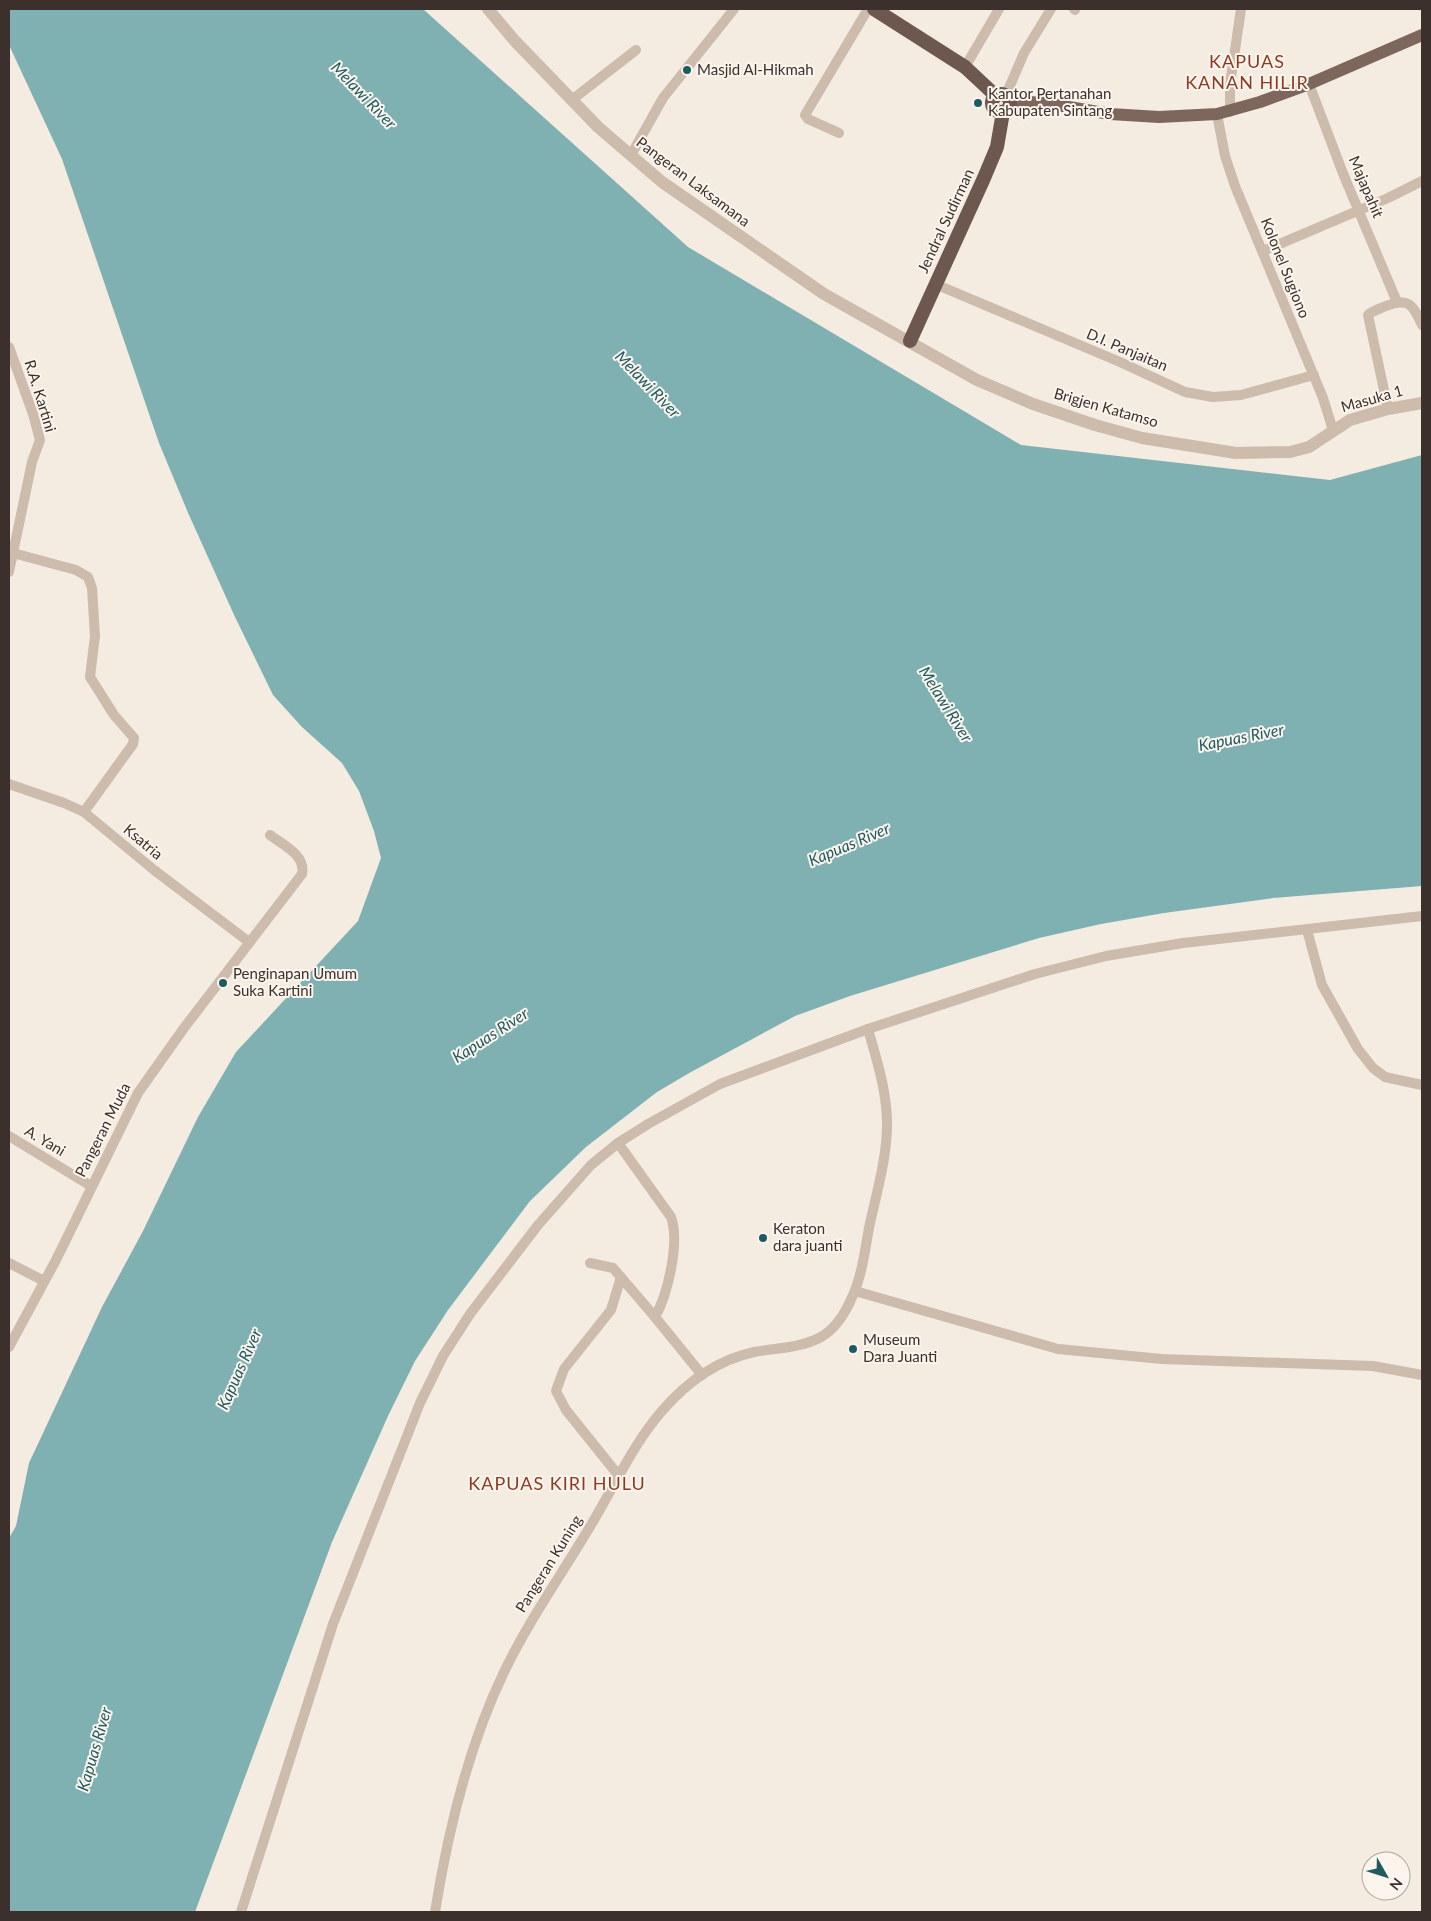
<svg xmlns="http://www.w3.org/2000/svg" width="1431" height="1921" font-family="Lato,sans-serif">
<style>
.water{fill:#7fb0b2}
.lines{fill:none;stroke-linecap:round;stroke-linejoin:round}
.minor{stroke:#cdbbac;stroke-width:10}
.tertiary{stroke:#cdbbac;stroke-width:12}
.primary{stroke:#7d675c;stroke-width:12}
.trunk{stroke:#6c584f;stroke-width:14}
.poi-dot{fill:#1f5a5e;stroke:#fbf5ee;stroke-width:2}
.labels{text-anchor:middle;stroke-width:4;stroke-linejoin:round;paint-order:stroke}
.poi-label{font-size:15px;fill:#3b302b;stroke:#fbf5ee;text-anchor:start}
.street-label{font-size:15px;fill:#3b302b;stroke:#fbf5ee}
.water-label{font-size:16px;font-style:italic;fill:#1f5a5e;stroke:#fbf5ee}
.quarter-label{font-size:18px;letter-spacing:1px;fill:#8c3b22;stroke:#fbf5ee}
</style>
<rect width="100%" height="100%" fill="#f4ebe1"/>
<polygon class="water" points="9,9 423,9 688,247 1021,445 1330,480 1422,455 1422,886 1273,898 1164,913 1101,924 1039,938 850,996 795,1016 691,1072 657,1092 586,1147 530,1201 448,1310 415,1361 388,1416 332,1542 195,1912 9,1912 9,1538 16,1526 29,1463 102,1307 143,1231 198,1117 236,1052 358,921 381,858 374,831 359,791 342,763 302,727 273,695 235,617 189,515 159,443 62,159 9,45"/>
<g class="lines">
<g class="minor">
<polyline points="1074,9 1075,10"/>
<polyline points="965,67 999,9"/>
<polyline points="1309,84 1344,176 1397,302"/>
<polyline points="1006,95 1024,53 1051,9"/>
<polyline points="573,99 636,50"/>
<polyline points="1230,112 1230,84 1241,9"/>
<polyline points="1217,114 1225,156 1235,186 1323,398 1333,430"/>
<polyline points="839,133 808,119 805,115 868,9"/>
<polyline points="631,155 663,98 734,9"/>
<polyline points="1263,251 1388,198 1422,181"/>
<polyline points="935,284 1120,362 1185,392 1213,397 1241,395 1314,375"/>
<polyline points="9,347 33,414 40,440 32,462 9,572"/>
<path d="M1388,409L1368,315C1372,311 1379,309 1386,306C1409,297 1413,305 1422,325"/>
<polyline points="13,553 76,570 88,577 92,588 95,636 90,677 114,715 134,738 133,744 84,812"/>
<polyline points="9,784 64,803 84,812 154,870 249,942"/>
<polyline points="1307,930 1322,985 1358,1049 1373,1068 1385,1077 1422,1085"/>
<polyline points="9,1136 91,1186"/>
<path d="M618,1143L671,1217C680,1242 668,1294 655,1317L702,1375"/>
<polyline points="9,1263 44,1281"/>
<polyline points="590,1263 613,1268 655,1317"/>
<polyline points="855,1291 1058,1349 1162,1359 1373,1366 1422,1375"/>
<path d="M9,1347L56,1260L138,1093L184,1028L302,874C306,855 283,845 270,835"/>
<polyline points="619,1476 566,1410 556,1391 564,1369 611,1310 621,1277"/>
<polyline points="241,1912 333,1624 420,1403 443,1356 470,1314 538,1225 591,1165 618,1143 648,1124 720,1084 868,1029 1035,974 1106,956 1183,943 1422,916"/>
<path d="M435,1912C448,1830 468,1747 504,1672C529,1620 562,1574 591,1525C614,1487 632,1446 661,1412C685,1384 717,1360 754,1352C776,1348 801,1348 821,1337C837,1328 846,1312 853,1295C862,1275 865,1250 869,1228C876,1195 886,1162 887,1128C888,1095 877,1061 868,1029"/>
</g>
<polyline class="tertiary" points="488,9 515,41 598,127 662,182 824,294 977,380 1033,404 1095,425 1142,438 1236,453 1290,452 1309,447 1350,420 1388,409 1422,403"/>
<polyline class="primary" points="1010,101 1045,103 1110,114 1159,117 1217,114 1260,102 1309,84 1422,35"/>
<g class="trunk">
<polyline points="874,9 965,67 996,96"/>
<circle cx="1001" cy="103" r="9"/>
<polyline points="910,341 984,178 997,147 1003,112"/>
</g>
</g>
<g class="poi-dot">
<circle cx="687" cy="70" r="5"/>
<circle cx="978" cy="103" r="5"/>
<circle cx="223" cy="983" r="5"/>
<circle cx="763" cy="1238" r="5"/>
<circle cx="853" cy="1349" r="5"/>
</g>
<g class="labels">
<g class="poi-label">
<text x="697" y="75">Masjid Al-Hikmah</text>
<text x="988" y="99">Kantor Pertanahan<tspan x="988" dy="17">Kabupaten Sintang</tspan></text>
<text x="233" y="979">Penginapan Umum<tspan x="233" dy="17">Suka Kartini</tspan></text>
<text x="773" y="1234">Keraton<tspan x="773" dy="17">dara juanti</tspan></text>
<text x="863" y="1345">Museum<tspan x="863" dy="17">Dara Juanti</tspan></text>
</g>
<g class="street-label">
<text transform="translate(693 182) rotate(37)" y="5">Pangeran Laksamana</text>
<text transform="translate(1366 187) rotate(67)" y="5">Majapahit</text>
<text transform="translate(946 221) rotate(-65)" y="5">Jendral Sudirman</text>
<text transform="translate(1285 268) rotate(68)" y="5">Kolonel Sugiono</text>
<text transform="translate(1127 350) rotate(23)" y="5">D.I. Panjaitan</text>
<text transform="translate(40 396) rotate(73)" y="5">R.A. Kartini</text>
<text transform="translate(1372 399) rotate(-16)" y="5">Masuka 1</text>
<text transform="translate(1106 408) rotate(16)" y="5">Brigjen Katamso</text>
<text transform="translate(143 842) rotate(40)" y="5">Ksatria</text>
<text transform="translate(103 1130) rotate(-63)" y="5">Pangeran Muda</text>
<text transform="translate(45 1141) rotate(31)" y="5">A. Yani</text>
<text transform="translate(549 1564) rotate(-58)" y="5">Pangeran Kuning</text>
</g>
<g class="water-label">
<text transform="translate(364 95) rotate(46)" y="6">Melawi River</text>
<text transform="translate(648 384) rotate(46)" y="6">Melawi River</text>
<text transform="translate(946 704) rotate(58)" y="6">Melawi River</text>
<text transform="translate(1241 737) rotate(-11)" y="6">Kapuas River</text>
<text transform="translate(849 844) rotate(-23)" y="6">Kapuas River</text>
<text transform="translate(490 1035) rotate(-33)" y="6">Kapuas River</text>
<text transform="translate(239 1369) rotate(-66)" y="6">Kapuas River</text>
<text transform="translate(94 1749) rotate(-74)" y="6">Kapuas River</text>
</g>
<g class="quarter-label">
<text x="1247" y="68">KAPUAS<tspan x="1247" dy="21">KANAN HILIR</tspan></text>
<text x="557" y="1490">KAPUAS KIRI HULU</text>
</g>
</g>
<rect width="1431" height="1921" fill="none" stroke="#3b302b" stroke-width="20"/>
<g transform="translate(1386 1876) rotate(129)"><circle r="24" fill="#fbf5ee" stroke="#aea6a0"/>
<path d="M0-4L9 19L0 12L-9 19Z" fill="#1f5a5e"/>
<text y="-8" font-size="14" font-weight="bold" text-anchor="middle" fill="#3b302b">N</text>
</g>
</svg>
